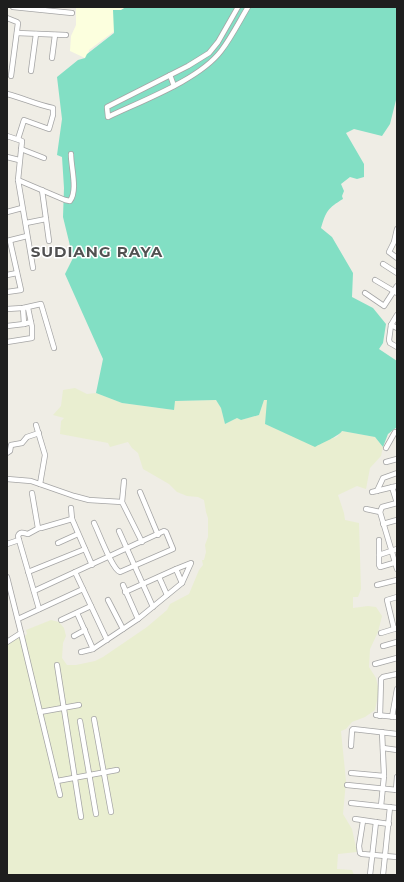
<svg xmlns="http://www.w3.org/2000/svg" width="404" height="882" font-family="Montserrat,sans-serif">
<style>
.education{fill:#fcffde}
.farmland{fill:#e9eed0}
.pitch{fill:#82dfc4}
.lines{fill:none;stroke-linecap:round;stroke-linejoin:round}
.street-casing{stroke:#a5a5a5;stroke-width:6}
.street{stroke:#fff;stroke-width:4.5}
.labels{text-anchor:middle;stroke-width:3;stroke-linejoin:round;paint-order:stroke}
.district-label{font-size:15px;font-weight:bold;letter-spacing:1px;fill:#515151;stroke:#fff}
</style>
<rect width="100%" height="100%" fill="#efede5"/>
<polygon class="education" points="76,7 126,7 121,10 116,30 89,50 87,59 70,51 71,36 76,25"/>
<polygon class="farmland" points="75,388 87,394 96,393 122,403 174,410 174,401 216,400 221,407 225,424 237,418 241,420 259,415 264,400 268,400 265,424 288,434 326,440 337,437 342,431 375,437 383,447 381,456 370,468 366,489 357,486 338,495 344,513 345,520 359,523 361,589 358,597 353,597 353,608 368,606 376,607 382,616 378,632 370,649 369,667 376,678 379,691 375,710 365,717 352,722 346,729 341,731 346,781 343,814 352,829 357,852 338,854 337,869 352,870 354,875 7,875 7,645 17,638 23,638 27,634 26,630 51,620 59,622 64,628 66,636 63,643 62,658 67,665 76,665 95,661 103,657 147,627 167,610 170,604 189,594 199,570 203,565 202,560 204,560 206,552 205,545 208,537 208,518 206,512 204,500 198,497 187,496 177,492 169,484 143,469 138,453 132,448 128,442 110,447 108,443 60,434 61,421 64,418 53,415 61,406 63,390"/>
<path class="pitch" d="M126,7H397V96L390,124L382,136L354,129L346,133L364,164V177L357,179L350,177L341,184L344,191L342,196L343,199C328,208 326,211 321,228L332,237L353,273L352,297L373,308L386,324L383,343L379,349L397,361V427L388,434L383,447L375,437L342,431C339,436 322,443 315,447L265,424L267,400H264L259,415L241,420L237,418L225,424L221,408L216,400L175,401L174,410L122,403L96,393L103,359L65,274L73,258L63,217L64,188L62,157L57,155L62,119L57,77L78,60L85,58L87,54L114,33L113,10H121Z"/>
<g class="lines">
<defs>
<g id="street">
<polyline points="13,7 72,13"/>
<path d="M238,7L218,42L209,53L188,66L107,107L108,117C141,101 199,80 221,51C231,38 239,22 248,7"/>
<polyline points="7,18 17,22 18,23 11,76"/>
<polyline points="17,33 66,35"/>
<polyline points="52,58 55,35"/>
<polyline points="31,71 36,34"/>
<polyline points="170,75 174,86"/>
<path d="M7,94C23,98 37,105 53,108V115L49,129L24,120L18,139"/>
<polyline points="7,136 22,141 18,180 33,268"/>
<polyline points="21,149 44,158"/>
<polyline points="7,157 19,160"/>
<path d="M18,180L65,200L70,201C78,190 71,168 71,154"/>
<polyline points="42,190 49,241"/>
<polyline points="7,212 22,208"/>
<polyline points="26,223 46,219"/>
<polyline points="397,229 394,242 389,252 397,258"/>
<polyline points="7,241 27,236"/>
<polyline points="383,264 397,273"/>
<polyline points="7,275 17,273"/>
<polyline points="375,280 397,293"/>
<polyline points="7,292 21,290 10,241"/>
<polyline points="365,293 384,306 397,286"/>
<polyline points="23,308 24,324"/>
<polyline points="7,309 23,308 41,304 54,348"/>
<polyline points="397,315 391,325 389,340 390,343 397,347"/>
<polyline points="391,325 397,328"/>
<polyline points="7,326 24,324 31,322"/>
<polyline points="7,342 32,338 32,327 28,308"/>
<polyline points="36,425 45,455 40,484"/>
<polyline points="386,448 395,432 397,432"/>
<polyline points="7,453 10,451 11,445 22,443 27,437 39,433"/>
<polyline points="386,462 397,459"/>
<polyline points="7,479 31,481 74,496 89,500 122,502"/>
<polyline points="124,481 122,502 142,542"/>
<polyline points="392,487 397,503"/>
<polyline points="377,491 383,478 397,473"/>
<polyline points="140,492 158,535"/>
<polyline points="372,492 397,486"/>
<polyline points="32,493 38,528 41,528 72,519"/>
<polyline points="397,503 382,507 380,512 397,569"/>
<polyline points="71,508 72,519 92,565"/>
<polyline points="366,509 380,512"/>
<polyline points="383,524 397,520"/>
<polyline points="119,531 153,607"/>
<path d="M19,540L18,536C20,531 24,533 28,534L39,528"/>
<polyline points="379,540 379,555 397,549"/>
<polyline points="58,543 78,534"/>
<polyline points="7,544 19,540 39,609"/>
<polyline points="379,555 379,565 380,567 397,562"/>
<polyline points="176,569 182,583"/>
<polyline points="28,572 85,549"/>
<polyline points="75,572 107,640"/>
<polyline points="7,577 21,633 7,642"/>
<polyline points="159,577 167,595"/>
<polyline points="123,585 138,619"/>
<polyline points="377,585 397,580"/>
<path d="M34,591L164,531L166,532L173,549L120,572C112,569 99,533 94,523"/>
<polyline points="397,597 387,600 394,629 397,628"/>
<polyline points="108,600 123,629"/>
<polyline points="77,613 93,649"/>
<polyline points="18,619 83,589"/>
<polyline points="61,620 91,606"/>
<polyline points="21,633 60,795"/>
<polyline points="381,633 394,629"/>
<polyline points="74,636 85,630"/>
<polyline points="383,646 397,642"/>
<polyline points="81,652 93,649 138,619 182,583 191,563 176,569 125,592"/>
<polyline points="375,664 397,658"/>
<polyline points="57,665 81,817"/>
<polyline points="40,712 79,705"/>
<polyline points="376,715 397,717"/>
<polyline points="380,716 381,679 383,677 397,674"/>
<polyline points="392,717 397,689"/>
<polyline points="94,719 111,812"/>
<polyline points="80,721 96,814"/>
<polyline points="351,746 352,730 353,729 397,734"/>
<polyline points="383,748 397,750"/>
<polyline points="351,773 384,776"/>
<polyline points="57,781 117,770"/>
<polyline points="347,785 397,790"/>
<polyline points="396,790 397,777"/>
<polyline points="351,803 397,808"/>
<polyline points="381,806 384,776 382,732"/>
<polyline points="355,819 389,824"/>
<polyline points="363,821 359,846 360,853 362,854 397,857"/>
<polyline points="370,875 376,822"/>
<polyline points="383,875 390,807"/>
</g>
</defs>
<use href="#street" class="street-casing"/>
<use href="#street" class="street"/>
</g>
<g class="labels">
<g class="district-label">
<text x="97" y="257">SUDIANG RAYA</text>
</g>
</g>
<rect width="404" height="882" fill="none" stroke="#1e1e1e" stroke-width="16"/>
</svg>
